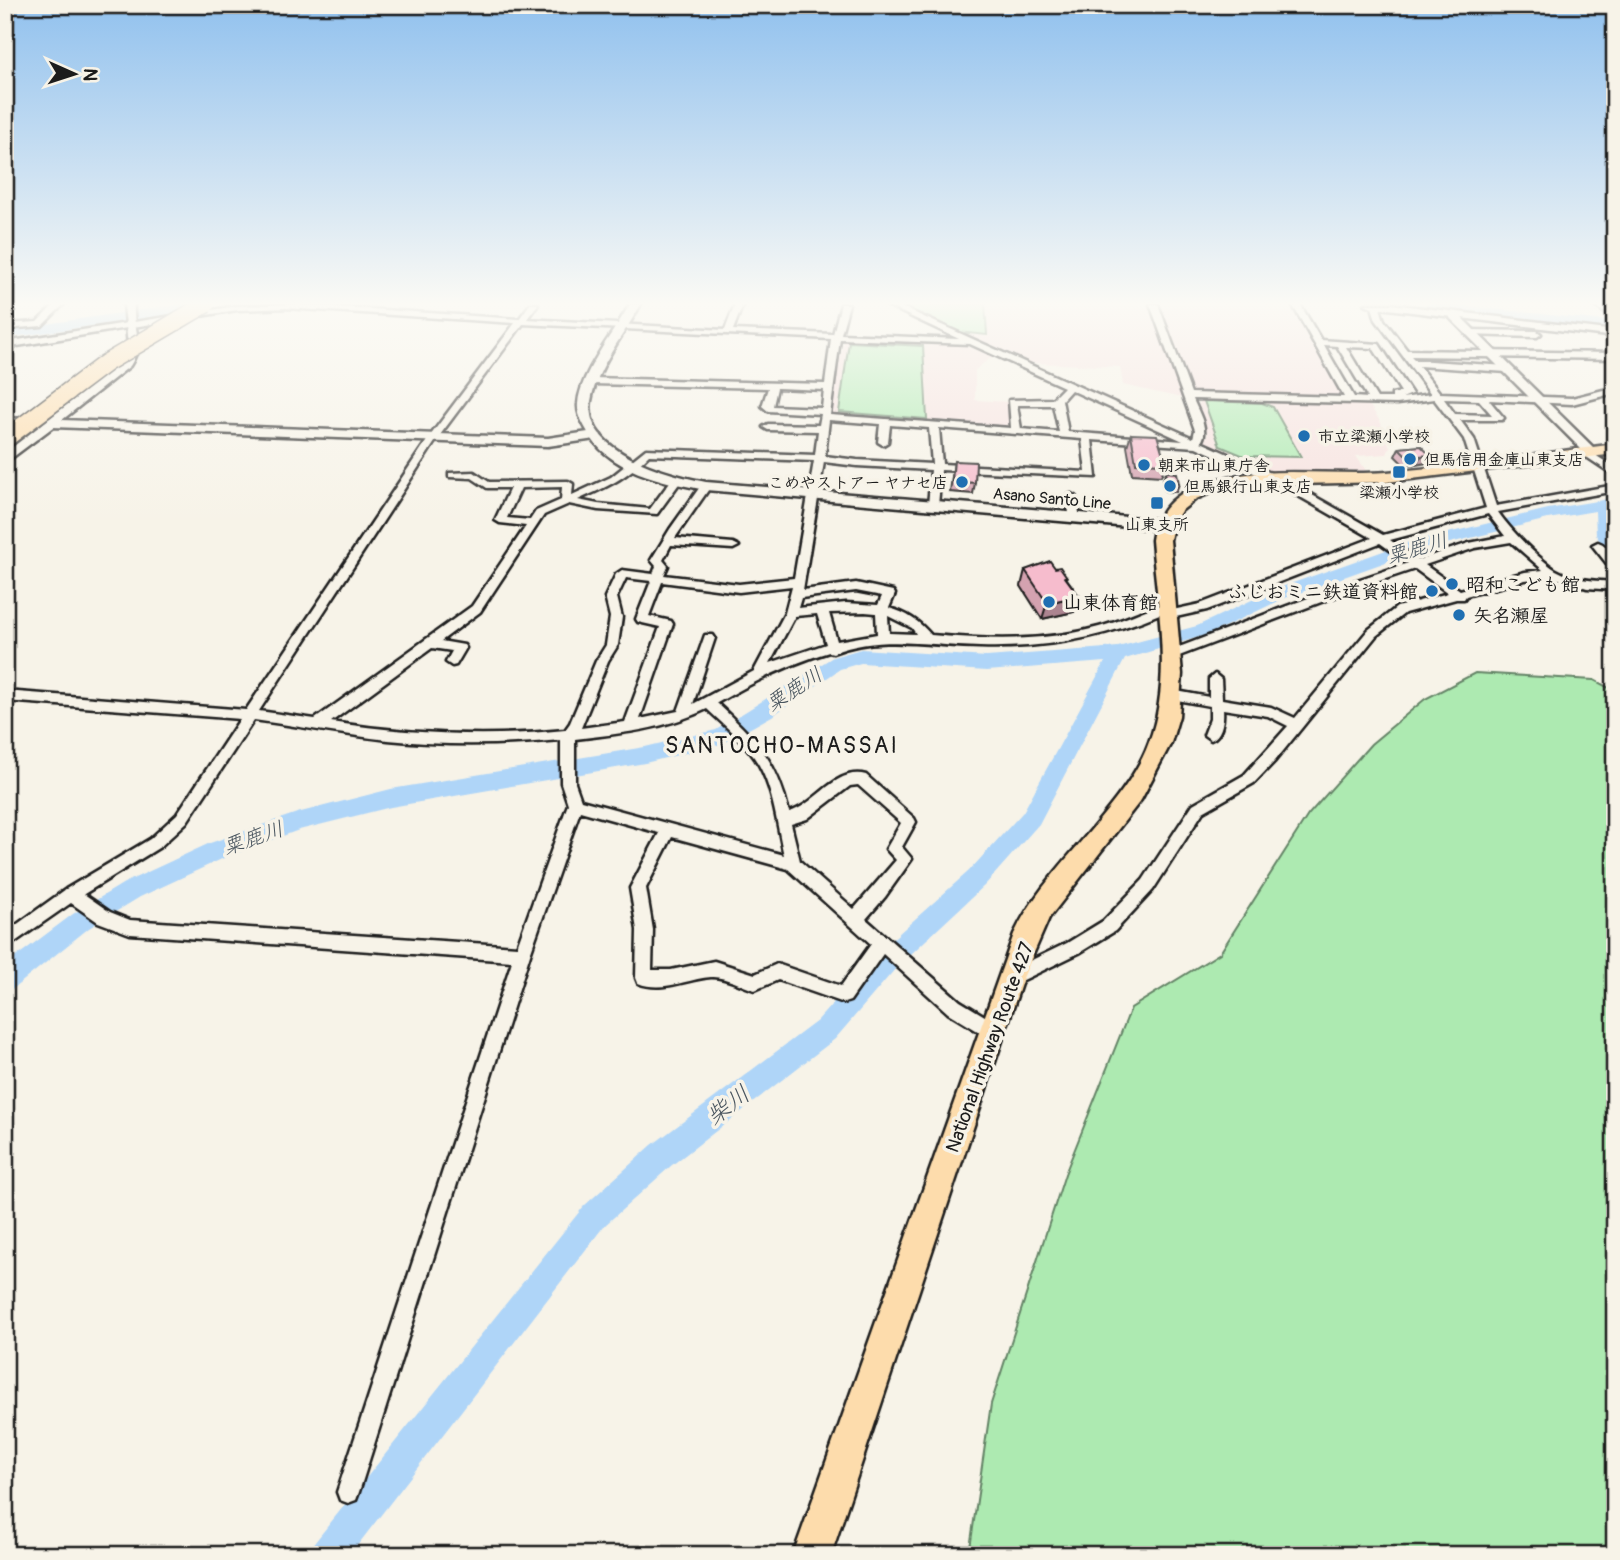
<svg xmlns="http://www.w3.org/2000/svg" width="1620" height="1560" font-family="Pangolin,'Klee One',sans-serif">
<style>
.built{fill:#f7e2e0}
.green{fill:#adeab1;stroke:#648366;stroke-width:2}
.lines{fill:none;stroke-linecap:round;stroke-linejoin:round}
.river{fill:#afd5f8;fill-rule:evenodd}
.minor-casing{stroke:#1c1c1c;stroke-width:5}
.tertiary-casing{stroke:#1c1c1c;stroke-width:5}
.secondary-casing{stroke:#1c1c1c;stroke-width:5}
.trunk-casing{stroke:#1c1c1c;stroke-width:5}
.minor{fill:#f7f3e8;fill-rule:evenodd}
.tertiary{fill:#f7f3e8;fill-rule:evenodd}
.secondary{fill:#f7f3e8;fill-rule:evenodd}
.trunk{fill:#fddcac;fill-rule:evenodd}
.motorway-bridge-casing{stroke:#1c1c1c;stroke-width:20;stroke-linecap:butt}
.motorway-bridge{stroke:#fddcac;stroke-width:17}
.wall{fill:#d4a2b0;stroke:#1c1c1c;stroke-width:2}
.shaded-wall{fill:#ac8490;stroke:#1c1c1c;stroke-width:2}
.building{fill:#f6bccd;stroke:#1c1c1c;stroke-width:2}
.poi-dot{fill:#1f6fb2;stroke:#f7f3e8;stroke-width:2.5}
.labels{text-anchor:middle;stroke-width:7;stroke-linejoin:round;paint-order:stroke}
.far-poi-label{font-size:16px;font-weight:bold;fill:#1c1c1c;stroke:#f7f3e8;text-anchor:start}
.far-street-label{font-size:16px;fill:#1c1c1c;stroke:#f7f3e8}
.poi-label{font-size:19px;font-weight:bold;fill:#1c1c1c;stroke:#f7f3e8;text-anchor:start}
.street-label{font-size:19px;fill:#1c1c1c;stroke:#f7f3e8}
.water-label{font-size:21px;font-style:italic;fill:#48545e;stroke:#f7f3e8}
.quarter-label{font-size:23px;letter-spacing:2px;fill:#1c1c1c;stroke:#f7f3e8}
.near-water-label{font-size:24px;font-style:italic;fill:#48545e;stroke:#f7f3e8}
</style>
<rect width="100%" height="100%" fill="#f7f3e8"/>
<filter id="ink" filterUnits="userSpaceOnUse"><feTurbulence type="fractalNoise" baseFrequency=".0143" numOctaves="2"/><feDisplacementMap in="SourceGraphic" scale="14" xChannelSelector="R" yChannelSelector="G"/><feConvolveMatrix kernelMatrix="1 2 1 2 8 2 1 2 1" color-interpolation-filters="sRGB"/></filter>
<g filter="url(#ink)">
<g class="built">
<polygon points="894,304 1150,306 1186,399 1123,385 1120,367 1017,362"/>
<polygon points="1161,304 1292,304 1345,397 1190,392"/>
<polygon points="844,340 963,345 993,356 975,370 975,400 1010,402 1011,428 938,425 829,415"/>
<polygon points="1202,400 1368,403 1380,421 1390,447 1387,454 1356,456 1368,473 1280,475 1266,471 1207,445 1204,441 1208,434 1198,405"/>
</g>
<g class="green">
<polygon points="898,304 985,304 987,335 958,332"/>
<polygon points="849,342 923,346 927,419 839,412"/>
<polygon points="1204,401 1262,403 1273,407 1301,457 1244,456 1220,446"/>
<polygon points="1475,673 1594,680 1615,691 1615,1555 969,1555 991,1404 1065,1174 1131,1008 1220,953 1308,815 1371,744 1425,699"/>
</g>
<g class="lines">
<g class="river">
<polygon points="182,304 204,304 169,315 5,338 5,330"/>
<polygon points="1406,304 1448,304 1615,322 1615,330 1412,308"/>
<polygon points="1615,498 1615,508 1611,508 1615,556 1609,555 1596,535 1595,511 1548,519 1417,551 1285,598 1209,634 1125,659 1039,824 985,885 896,968 835,1039 672,1165 604,1226 350,1555 310,1555 315,1542 584,1206 652,1145 817,1021 878,952 969,871 1023,812 1105,662 987,671 861,663 840,669 772,716 722,744 645,763 391,807 299,830 226,857 140,897 89,928 14,988 5,991 5,965 73,914 124,883 210,843 297,813 391,789 645,747 716,730 833,657 861,649 987,657 1118,647 1197,626 1273,590 1406,543 1548,509"/>
</g>
<defs>
<g id="minor">
<polygon points="55,304 64,304 42,326 5,329 5,324 37,322"/>
<path d="M296,304L519,319L530,304H538L527,319L725,330L735,304H743L733,330L833,334L841,304H849L841,334L959,339L884,304H895L1193,438L1195,430L1150,304H1158L1191,393L1344,397L1292,304H1300L1321,340L1379,344L1412,394L1402,398L1431,394L1376,320L1372,307L1365,304H1391L1615,331V337L1380,308L1384,320L1407,350L1615,353V359L1411,356L1415,360L1507,366L1511,369L1507,372L1419,366L1440,393L1572,398L1615,387V393L1572,404L1489,400L1504,418L1502,420H1460L1474,439L1496,506L1615,485V491L1498,512C1510,530 1538,558 1556,570C1573,580 1596,581 1615,582V590L1587,588L1552,577L1525,580L1466,596L1464,599H1456L1405,613L1376,636L1275,761L1254,783L1203,812L1153,890L1115,931L1079,953L1011,986L1005,983L1003,978L1005,973L1067,943L1103,921L1143,880L1193,804L1244,775L1288,726L1268,716L1223,709C1224,719 1222,736 1211,740L1204,735L1210,719V706L1166,698L1165,695L1166,692L1171,690L1209,697V679L1215,674L1221,679L1222,699L1271,707L1295,718L1368,630L1397,607L1448,593L1415,569L1353,590L1174,658L1170,659L1164,655L1166,652L1345,584L1408,563L1380,543L1207,610L1167,619L1163,618L1162,613C1104,638 1043,649 980,647C929,646 880,634 833,653L829,652C789,664 753,682 717,703C756,740 776,758 789,812C815,806 836,766 866,775L914,818L916,822L902,847L912,859L885,897L866,919L960,1001L998,1024L1001,1030L998,1036L992,1038L986,1036L948,1013L883,954L850,1001L844,1003L778,980L755,990C742,986 724,976 711,977C687,979 662,993 638,983L636,978L637,930L630,888L659,833L580,811L530,954L359,1492L356,1500L348,1503L340,1500L337,1492L512,961L130,934L98,922L71,903L5,949V933L66,889L150,839L177,814L240,719L5,701V691L246,710L430,436L515,323L286,308L237,310L5,348V342L237,306ZM523,324L831,339L825,384L592,378L587,381L592,384L768,388L762,406L768,411L821,414L819,425L768,424L763,427L768,430L818,431L815,455L646,449L611,477L572,495L573,484L568,481L489,482L474,472L449,473V477L472,478L487,488H510L495,520L500,523L526,526L472,606L315,719L259,711L437,439ZM840,339L970,344L1064,387L1052,399L1009,400L1011,428L830,415ZM1324,345L1337,346L1368,398L1354,397ZM1346,347L1373,348L1401,392L1392,394V398H1377ZM777,388L824,390L822,408L773,406ZM1071,390L1183,441L1068,432L1062,400ZM1193,399L1397,404L1434,399L1464,439L1486,508L1383,535L1282,478L1201,442C1210,429 1198,412 1193,399ZM1444,399L1479,400L1492,415L1455,414ZM1017,405H1053L1059,432L1021,429ZM829,420L880,424L878,442L883,445L888,442L890,425L929,428L932,464L857,460L825,456ZM939,428L1082,439L1086,472L942,464ZM1092,440L1196,447L1274,482L1372,538L1200,604L1168,611L1172,607L1166,603C1143,610 1122,621 1099,627C1045,642 987,640 931,635C919,621 907,613 889,608L895,594L893,591L856,583L803,590L824,462L857,466L931,470L928,506L933,509L938,506L941,470L1096,477ZM649,455L814,461L794,578L739,584L664,575L668,566L663,560L671,545L733,549L739,546L733,543L675,538L711,486L706,483L702,484L670,529L651,560L656,566L653,574L622,570L616,574L605,597L610,617L606,645L596,661L570,723L565,730C487,738 408,734 331,722L432,648L452,651L446,662L452,666L456,665L466,648L464,645L441,641L480,612L544,515L569,504L598,510L657,514L681,481L680,479H672L650,509L598,504L578,500C610,485 624,480 649,455ZM562,487L561,500L536,511L530,520L507,518L521,488ZM1488,514L1505,536L1469,543L1418,560L1390,540ZM1511,542L1543,570L1525,572L1460,590L1425,565L1475,548ZM626,578L651,581L636,619L638,622L660,627L625,722L581,728L608,661L618,645L622,617L617,597ZM662,582L739,592L792,586L785,613L754,671L693,704L715,638L713,635H705L678,711L640,719L673,624L671,621L649,616ZM856,591L882,596L878,605L846,603L798,608L801,598ZM865,612L876,613L877,634L837,641L829,613ZM817,614L826,644L770,663L795,616ZM888,616L912,628L916,634L889,633ZM707,709C725,726 747,744 759,765C774,792 777,826 784,855L581,800L575,783V739C619,734 666,729 707,709ZM254,720C299,726 343,735 388,740C445,746 504,745 561,740V783L568,804L517,946L130,920L110,912L84,894L160,847L187,822ZM858,785L901,823L886,849L896,860L854,909L800,861L791,824L807,819L850,786ZM672,837L788,869L871,944L841,986L777,964L755,974L714,961L671,970H652L653,930L646,888Z"/>
<polygon points="1592,304 1601,304 1615,314 1615,320"/>
<polygon points="1471,330 1537,331 1541,334 1537,337 1468,335 1468,331"/>
<polygon points="5,418 32,419 37,422 32,425 5,424"/>
<polygon points="1586,449 1615,468 1615,476 1582,454 1581,452"/>
<polygon points="1071,494 1076,497 1080,518 1075,521 1070,518 1066,497"/>
<path d="M1598,542C1610,546 1615,558 1615,570L1611,569L1592,545Z"/>
</g>
<g id="tertiary">
<path d="M124,304H134C132,330 146,341 130,366L62,420L548,438L595,431L601,435L595,439L548,446L53,427L5,463V453L122,362L128,347Z"/>
<polygon points="1450,314 1458,314 1595,449 1595,455 1587,455 1450,318"/>
</g>
<path id="secondary" d="M630,304H641C625,334 597,366 591,401C582,453 670,475 706,482L1163,520L1170,525L1163,530L706,490C664,482 607,472 586,429C582,422 577,413 578,404C580,373 615,331 630,304Z"/>
<path id="trunk" d="M1615,444V454L1387,482L1248,485L1213,492L1196,499L1181,511L1174,522L1170,540L1182,674L1179,716L1171,743L1141,800L1049,918L1023,978L831,1555H793L1014,934C1035,890 1070,856 1100,819C1119,796 1139,770 1149,742C1173,679 1157,605 1152,540C1155,516 1170,498 1192,488C1251,462 1325,477 1387,472C1464,466 1539,454 1615,444Z"/>
</defs>
<use href="#minor" class="minor-casing"/>
<use href="#tertiary" class="tertiary-casing"/>
<use href="#secondary" class="secondary-casing"/>
<use href="#trunk" class="trunk-casing"/>
<use href="#minor" class="minor"/>
<use href="#tertiary" class="tertiary"/>
<use href="#secondary" class="secondary"/>
<use href="#trunk" class="trunk"/>
<defs>
<polyline id="motorway-bridge" points="5,439 106,363 206,304"/>
</defs>
<use href="#motorway-bridge" class="motorway-bridge-casing"/>
<use href="#motorway-bridge" class="motorway-bridge"/>
</g>
<g class="wall">
<polygon points="1131,434 1166,464 1161,476 1132,474 1127,446"/>
<polygon points="1421,446 1426,463 1404,465 1395,456 1399,448"/>
<polygon points="954,461 975,483 973,494 950,492"/>
<polygon points="1166,472 1179,484 1176,492 1165,491 1163,480"/>
<polygon points="1055,568 1067,579 1079,596 1074,612 1042,619 1021,586 1025,570"/>
</g>
<g class="shaded-wall">
<polygon points="1430,455 1426,463 1415,465 1420,457"/>
<polygon points="1079,596 1074,612 1042,619 1047,603"/>
</g>
<g class="building">
<polygon points="1131,434 1157,435 1166,464 1136,463"/>
<polygon points="1421,446 1430,455 1408,457 1399,448"/>
<polygon points="954,461 976,462 975,483 952,481"/>
<polygon points="1166,472 1177,473 1179,484 1168,483"/>
<polygon points="1050,561 1055,568 1060,567 1067,577 1065,577 1079,596 1047,603 1025,570"/>
</g>
</g>
<linearGradient id="sky" x2="0" y2="1"><stop stop-color="#91c1ee"/><stop offset="0.58" stop-color="#fbfaf5"/><stop offset="1" stop-color="#fbfaf5" stop-opacity="0"/></linearGradient>
<rect width="1620" height="523" fill="url(#sky)"/>
<g class="poi-dot">
<circle cx="1304" cy="436" r="7"/>
<circle cx="1410" cy="459" r="7"/>
<circle cx="1144" cy="465" r="7"/>
<rect x="1392" y="465" width="14" height="14" rx="3.5"/>
<circle cx="962" cy="482" r="7"/>
<circle cx="1170" cy="486" r="7"/>
<rect x="1150" y="496" width="14" height="14" rx="3.5"/>
<circle cx="1452" cy="584" r="7"/>
<circle cx="1432" cy="591" r="7"/>
<circle cx="1049" cy="602" r="7"/>
<circle cx="1459" cy="615" r="7"/>
</g>
<g class="labels">
<g class="far-poi-label">
<text x="1318" y="442">市立梁瀬小学校</text>
<text x="1424" y="465">但馬信用金庫山東支店</text>
<text x="1158" y="471">朝来市山東庁舎</text>
<text x="948" y="488" text-anchor="end">こめやストアー ヤナセ店</text>
<text x="1184" y="492">但馬銀行山東支店</text>
<text x="1399" y="498" text-anchor="middle">梁瀬小学校</text>
<text x="1157" y="530" text-anchor="middle">山東支所</text>
</g>
<g class="far-street-label">
<text transform="translate(1052 498) rotate(5)" y="6">Asano Santo Line</text>
</g>
<g class="poi-label">
<text x="1466" y="591">昭和こども館</text>
<text x="1418" y="598" text-anchor="end">ふじおミニ鉄道資料館</text>
<text x="1063" y="609">山東体育館</text>
<text x="1473" y="622">矢名瀬屋</text>
</g>
<g class="street-label">
<text transform="translate(989 1047) rotate(-70)" y="7">National Highway Route 427</text>
</g>
<g class="water-label">
<text transform="translate(1417 548) rotate(-16)" y="7">粟鹿川</text>
<text transform="translate(794 689) rotate(-33)" y="7">粟鹿川</text>
<text transform="translate(253 838) rotate(-19)" y="7">粟鹿川</text>
</g>
<g class="quarter-label">
<text x="782" y="753">SANTOCHO-MASSAI</text>
</g>
<g class="near-water-label">
<text transform="translate(728 1105) rotate(-37)" y="8">柴川</text>
</g>
</g>
<rect width="1620" height="1560" fill="none" stroke="#f7f3e8" stroke-width="28"/>
<rect x="14" y="14" width="1592" height="1532" fill="none" stroke="#1c1c1c" stroke-width="2.5" filter="url(#ink)"/>
<g transform="translate(74 74) rotate(93)" stroke="#f7f3e8" stroke-width="5" paint-order="stroke">
<path d="M0-5L12 26L0 18L-12 26Z" fill="#1c1c1c"/>
<text y="-10" font-size="19" font-weight="bold" text-anchor="middle" fill="#1c1c1c">N</text>
</g>
</svg>
